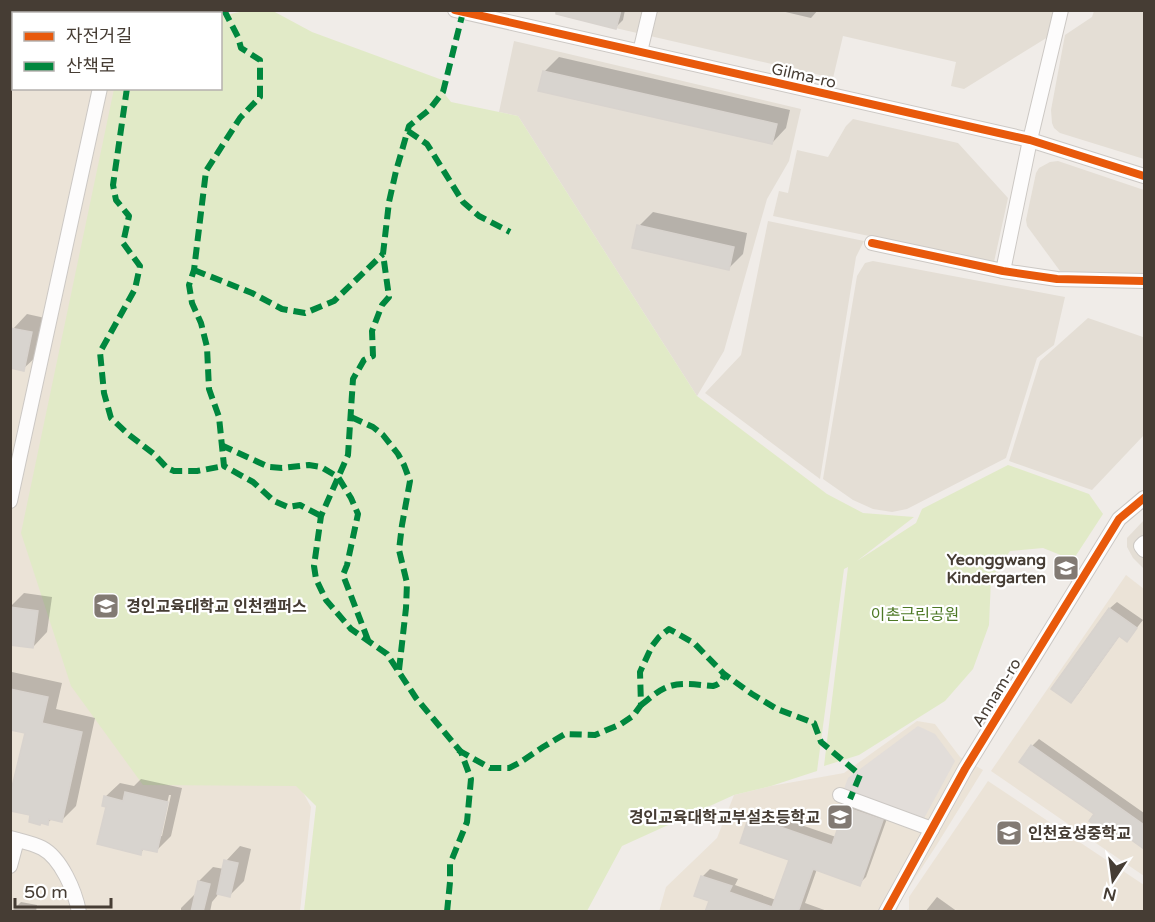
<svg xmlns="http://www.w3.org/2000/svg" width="1155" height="922" font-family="'Varela Round','Noto Sans KR',sans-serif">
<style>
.residential{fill:#e4ded5}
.education{fill:#ebe3d7}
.green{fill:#e1eac7}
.parking{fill:#e2ddd9}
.shadow{fill:#0003;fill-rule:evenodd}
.building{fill:#d8d4cf;stroke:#d8d3ce;stroke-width:1.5}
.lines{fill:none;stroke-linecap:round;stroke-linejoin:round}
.minor-casing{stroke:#ccc8c4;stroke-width:16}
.minor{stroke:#fdfcfc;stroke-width:14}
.quiet{stroke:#00873e;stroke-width:6;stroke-dasharray:12 6;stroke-linecap:butt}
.cycleway-casing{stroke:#fff;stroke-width:11}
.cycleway{stroke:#e8590c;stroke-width:8}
.labels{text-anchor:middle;stroke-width:4.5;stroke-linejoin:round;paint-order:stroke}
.street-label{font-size:16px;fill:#463d34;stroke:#fff}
.poi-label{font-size:16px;font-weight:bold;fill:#463d34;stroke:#fff;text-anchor:end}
.park-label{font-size:16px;fill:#4e7926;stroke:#fff}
</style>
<rect width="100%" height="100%" fill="#f0ece8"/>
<g class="residential">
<polygon points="574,10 1054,11 1048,37 964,89 951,86 956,62 843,36 833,78 572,18"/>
<polygon points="1094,11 1144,11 1144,159 1060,133 1054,128 1052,123 1051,110 1065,35 1092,17"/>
<polygon points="514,41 801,109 789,161 767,199 724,351 697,396 518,116 499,112"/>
<polygon points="853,119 958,143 1008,198 994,262 773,216 779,191 788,193 797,150 828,157 846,126"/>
<polygon points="1058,161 1144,190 1144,275 1060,271 1027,226 1026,220 1036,173 1039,168 1050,162"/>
<polygon points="768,221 864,241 856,257 820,479 705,393 741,355"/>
<polygon points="873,261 1065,297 1054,345 1037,358 1006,458 907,509 892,512 873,509 853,500 823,479 857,276 865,263"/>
<polygon points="1088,318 1143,337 1144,346 1144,435 1092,490 1009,461 1040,361"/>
<polygon points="1144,520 1144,569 1133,558 1127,547 1127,538"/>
</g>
<g class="education">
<polygon points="13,88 197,89 92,405 311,807 300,911 11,911 10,89"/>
<polygon points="1126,575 1144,589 1144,876 991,771"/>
<polygon points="917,721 935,724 960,757 983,770 936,846 900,901 897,911 659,912 666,887 717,838 734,795 771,786 844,773"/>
<polygon points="988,781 1144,885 1144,911 909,911 909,897"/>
</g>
<polygon class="green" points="244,11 273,11 312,32 445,81 443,92 451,102 518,116 697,396 827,494 863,513 914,517 857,561 916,523 922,509 1008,465 1089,494 1103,514 1073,560 1043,548 1010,551 991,579 989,625 973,669 945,701 859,755 824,766 848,567 844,569 817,771 771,786 734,795 622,846 587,911 304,911 316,806 296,786 143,785 71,686 21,533 114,89 220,88 221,16"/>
<polygon class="parking" points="918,726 935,734 955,761 921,824 842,794 848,778"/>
<g class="shadow">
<polygon points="575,10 625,10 623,20 616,27"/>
<polygon points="777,10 818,10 811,18"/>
<polygon points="559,57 790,110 786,128 772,143 544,72"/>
<polygon points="653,212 747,233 743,254 728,269 639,226"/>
<polygon points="27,314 45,318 38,355 23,369 13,329"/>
<polygon points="24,593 52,597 47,632 33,647 10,644 10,607"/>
<polygon points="1117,602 1143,620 1127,640 1120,635 1078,694 1071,701 1053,689 1110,608"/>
<polygon points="12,672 62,683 56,709 95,718 76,806 61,821 52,819 47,823 26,732 10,728"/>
<polygon points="1039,739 1144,813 1144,847 1120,830 1114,837 1096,814 1032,746"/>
<path d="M141,779L182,788L171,836L156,851L145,848L140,853L108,806L105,797L120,783L134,786ZM169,795H171L162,836H159Z"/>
<polygon points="854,800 889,813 866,877 859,884 817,869 805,903 830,912 711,912 711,900 696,895 703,876 710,869 738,879 735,885 776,900 791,859 751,817 758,810 836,837 847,807"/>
<polygon points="240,846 251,849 244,881 230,895 218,893 217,896 212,902 210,912 181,912 181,908 196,893 199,881 213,867 224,869 226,861"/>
<polygon points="937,897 958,912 925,912"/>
<polygon points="21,902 37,905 36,912 11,912"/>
</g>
<g class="building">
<polygon points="556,10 621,10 616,29 556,14"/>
<polygon points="543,71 777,124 772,144 538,91"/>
<polygon points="637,225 734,247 729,270 632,248"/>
<polygon points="10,328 32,332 24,371 10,368"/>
<polygon points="10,607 38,611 33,648 10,645"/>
<polygon points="1109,608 1137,628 1127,642 1119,636 1071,703 1051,689"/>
<polygon points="10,689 48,697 42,723 82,732 62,822 49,819 48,825 41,823 40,825 29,822 30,815 10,811 10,795 25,733 10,730"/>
<polygon points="1031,745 1144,825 1144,849 1119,831 1114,839 1089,821 1094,814 1019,762"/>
<polygon points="125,792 168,802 157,852 142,849 141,855 97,844 106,807 102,806 104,796 123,801"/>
<polygon points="845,807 883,820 860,886 813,869 798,912 705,912 709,901 694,896 701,876 732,886 729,892 772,907 789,860 740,843 749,816 832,845"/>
<polygon points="224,860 238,863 230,897 217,894"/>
<polygon points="198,881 210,884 203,912 191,912"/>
</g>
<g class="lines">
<defs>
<g id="minor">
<polyline points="455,10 1030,140 1144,176"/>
<polyline points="117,14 118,10"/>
<polyline points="640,52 650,10"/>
<polyline points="872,243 1003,271 1057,279 1144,281"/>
<polyline points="1003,271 1030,140 1061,10"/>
<polyline points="10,501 100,88"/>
<polyline points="1144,543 1141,546 1144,550"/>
<polyline points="840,795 932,829"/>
<path d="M10,838C21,841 32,843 42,848C61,858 75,891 79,912"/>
<polyline points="10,866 17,840"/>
<polyline points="886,912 965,769 1119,519 1144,498"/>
</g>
</defs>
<use href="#minor" class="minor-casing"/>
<use href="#minor" class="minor"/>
<g class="quiet">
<polyline points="163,10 164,14"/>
<polyline points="224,10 238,37 241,48 260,60 260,97 240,118 206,171 194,270 189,285 192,303 201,323 207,347 209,389 219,417 224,466 253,482 274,501 288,507 300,505 321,516"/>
<polyline points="127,88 113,185 116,200 129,216 123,243 140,266 135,289 100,352 104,393 111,418 128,434 154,454 167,468 174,471 197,471 224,466"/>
<polyline points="408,131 427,144 463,202 479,216 510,232"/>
<polyline points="194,270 252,293 282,309 305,313 334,301 383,254"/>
<polyline points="351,417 373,427 383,435 398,454 404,465 410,481 402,525 399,550 407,583 406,608 399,670"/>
<polyline points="221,445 269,467 282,468 309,465 321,467 338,477 351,498 358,514 347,565 343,575 368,640"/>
<path d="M641,705C648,700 656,692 665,688C680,681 697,685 713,686C720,684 723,681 724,674"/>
<polyline points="458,750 490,768 509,768 519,763 543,747 565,734 595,735 621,724 633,716 641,705 640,672 652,646 659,637 669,629 694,643 724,674 752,694 777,709 814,723 821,742 860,775 850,799"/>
<polyline points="447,912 450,882 450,864 467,822 471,779 461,752 416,698 387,654 351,629 326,600 316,579 314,566 321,516 348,455 353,379 364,360 373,356 372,331 382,305 389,297 383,254 389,202 396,171 409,126 429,110 443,92 463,12"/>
</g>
<defs>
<g id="cycleway">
<polyline points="455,10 1030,140 1144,176"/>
<polyline points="872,243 1003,271 1057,279 1144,281"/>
<polyline points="886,912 965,769 1119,519 1144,498"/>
</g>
</defs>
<use href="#cycleway" class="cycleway-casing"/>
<use href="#cycleway" class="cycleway"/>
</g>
<defs>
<symbol id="school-square" viewBox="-11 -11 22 22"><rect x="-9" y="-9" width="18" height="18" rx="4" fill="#827a73" stroke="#fff"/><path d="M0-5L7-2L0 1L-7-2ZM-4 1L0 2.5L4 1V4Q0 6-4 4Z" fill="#fff"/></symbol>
<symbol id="university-square" viewBox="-11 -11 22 22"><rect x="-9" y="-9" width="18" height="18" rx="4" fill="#827a73" stroke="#fff"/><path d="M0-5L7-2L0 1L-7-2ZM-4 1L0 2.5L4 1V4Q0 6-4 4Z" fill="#fff"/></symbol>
</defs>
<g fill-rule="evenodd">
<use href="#school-square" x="1051" y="553" width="30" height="30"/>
<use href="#university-square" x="91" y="591" width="30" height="30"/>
<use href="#school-square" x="825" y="802" width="30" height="30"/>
<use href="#school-square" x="994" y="818" width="30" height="30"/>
</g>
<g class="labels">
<g class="street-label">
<text transform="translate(804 75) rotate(13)" y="6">Gilma-ro</text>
<text transform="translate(996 692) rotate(-58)" y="6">Annam-ro</text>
</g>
<g class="poi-label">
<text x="1046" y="565">Yeonggwang<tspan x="1046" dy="18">Kindergarten</tspan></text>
<text x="126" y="612" text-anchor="start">경인교육대학교 인천캠퍼스</text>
<text x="820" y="823">경인교육대학교부설초등학교</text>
<text x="1028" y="839" text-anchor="start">인천효성중학교</text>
</g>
<g class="park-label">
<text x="915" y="620">이촌근린공원</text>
</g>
</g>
<rect width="1155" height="922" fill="none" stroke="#463d34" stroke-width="24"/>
<rect x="12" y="12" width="210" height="78" fill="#ffffff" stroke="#b5b1ae" stroke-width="1.5"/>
<rect x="24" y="32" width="30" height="9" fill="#e8590c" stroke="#b5b1ae" stroke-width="1.5"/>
<text x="66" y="42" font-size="18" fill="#463d34">자전거길</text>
<rect x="24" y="62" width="30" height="9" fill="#00873e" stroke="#b5b1ae" stroke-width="1.5"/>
<text x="66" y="72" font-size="18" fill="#463d34">산책로</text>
<g transform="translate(1113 880) rotate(193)" stroke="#ffffff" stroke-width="4.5" paint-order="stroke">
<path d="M0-4.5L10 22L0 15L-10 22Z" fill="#463d34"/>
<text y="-9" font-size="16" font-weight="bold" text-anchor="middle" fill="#463d34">N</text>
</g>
<path d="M15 898v9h96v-9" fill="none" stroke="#463d34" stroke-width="3"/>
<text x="24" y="898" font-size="18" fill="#463d34" stroke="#ffffff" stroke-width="4.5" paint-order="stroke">50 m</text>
</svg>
